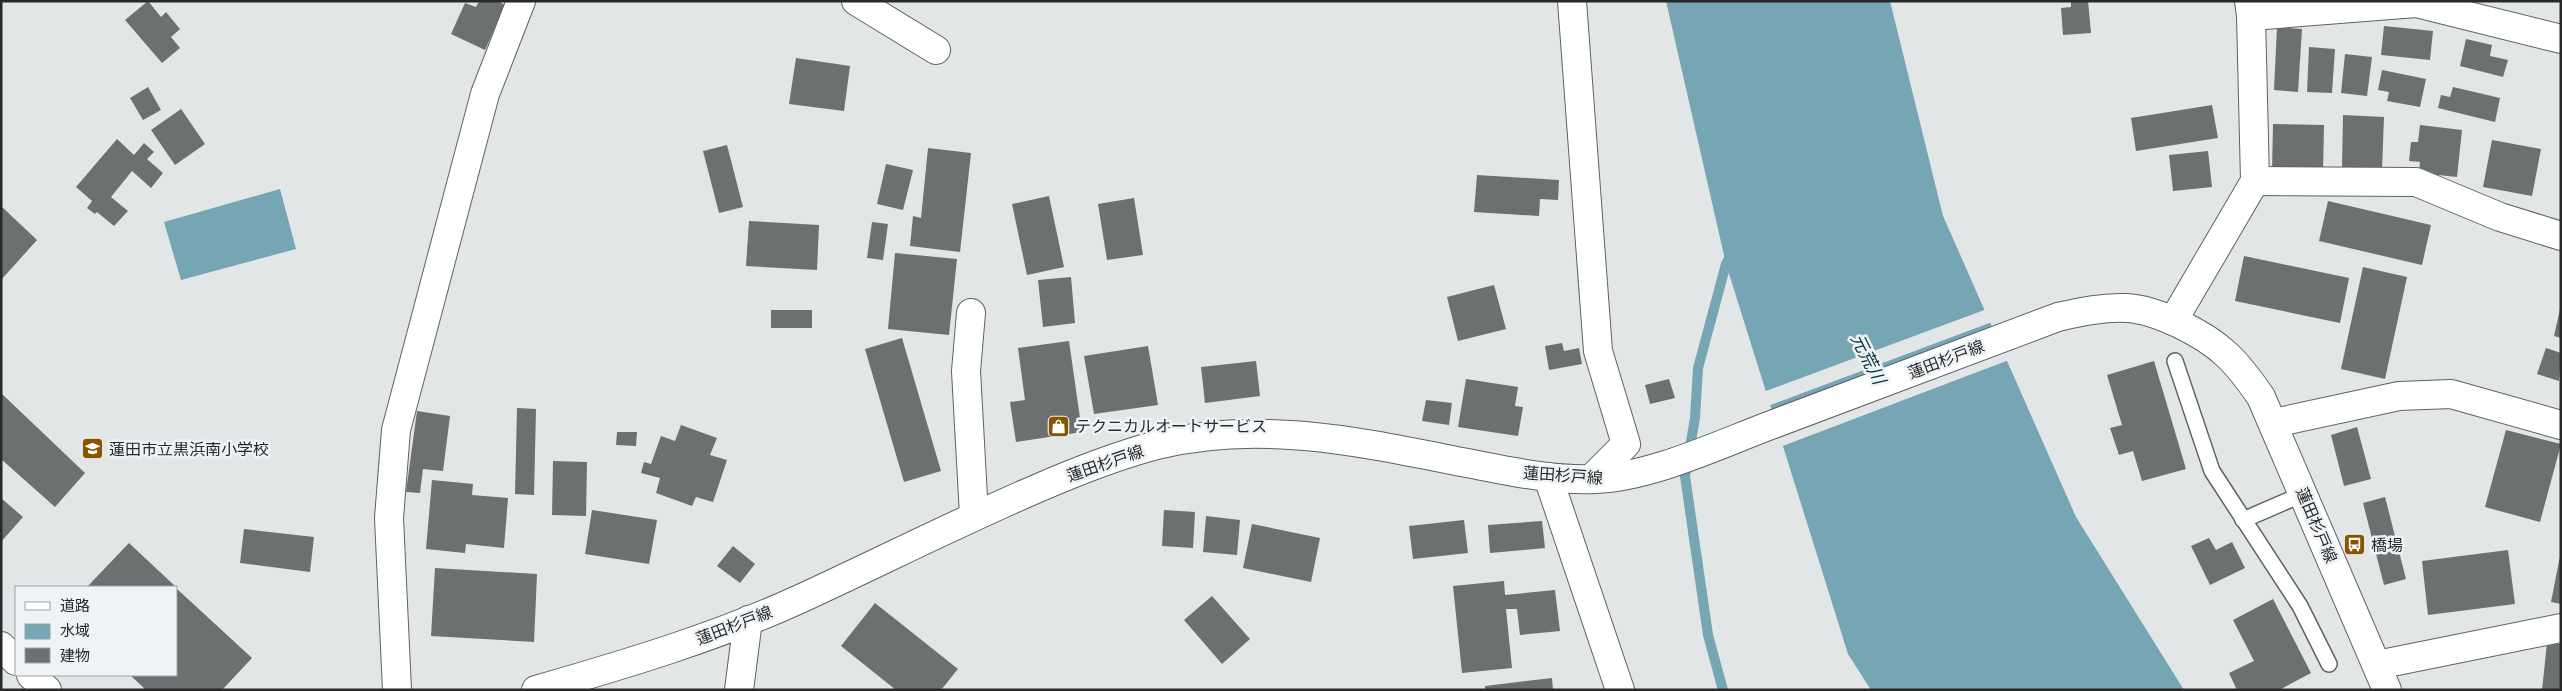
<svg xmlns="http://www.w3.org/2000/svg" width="2562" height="691" font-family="Inter,'Noto Sans JP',sans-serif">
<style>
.water{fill:#76a5b3}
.pier{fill:#e2e6e7}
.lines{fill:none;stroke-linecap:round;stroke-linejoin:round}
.stream{stroke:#76a5b3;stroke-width:10}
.building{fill:#6c7071}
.service-casing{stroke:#5e6263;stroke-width:18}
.minor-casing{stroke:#5e6263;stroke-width:30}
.secondary-casing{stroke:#5e6263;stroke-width:30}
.service{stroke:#fff;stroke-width:15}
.minor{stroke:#fff;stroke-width:28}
.secondary{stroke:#fff;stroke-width:28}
.labels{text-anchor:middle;stroke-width:5;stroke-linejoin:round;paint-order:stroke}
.street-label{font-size:16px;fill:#28292a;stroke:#eff3f5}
.poi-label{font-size:16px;fill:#28292a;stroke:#eff3f5;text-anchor:start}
.water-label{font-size:18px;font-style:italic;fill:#073540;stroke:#eff3f5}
</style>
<rect width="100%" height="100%" fill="#e2e6e7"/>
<g class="water">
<polygon points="1666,1 1890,1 1943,216 2076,517 2184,690 1871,690 1848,654 1726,264"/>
<polygon points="280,189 296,249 181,280 164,222"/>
</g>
<g class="pier">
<polygon points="1987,309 1992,322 1768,406 1763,392"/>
<polygon points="1995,327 2009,360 1780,447 1770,413"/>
</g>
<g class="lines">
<polyline class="stream" points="1723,690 1708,635 1685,476 1695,418 1698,368 1726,264 1732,253"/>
</g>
<g class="building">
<polygon points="148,1 161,17 166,12 180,29 171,37 180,48 162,63 125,20"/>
<polygon points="479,1 498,1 505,5 485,50 451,34 465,3 476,7"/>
<polygon points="2071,1 2088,1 2091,33 2063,35 2061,8 2071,7"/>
<polygon points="2384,26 2433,31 2430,60 2381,55"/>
<polygon points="2277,27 2302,29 2298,92 2274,90"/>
<polygon points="2466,39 2492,45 2490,56 2508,60 2503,77 2460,66"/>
<polygon points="2309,47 2335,49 2332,93 2307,92"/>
<polygon points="2345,54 2372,57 2367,96 2341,93"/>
<polygon points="796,58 850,66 844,111 789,104"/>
<polygon points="2382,70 2426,79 2420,107 2387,101 2389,92 2378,90"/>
<polygon points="148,87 161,110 143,120 130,98"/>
<polygon points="2453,87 2500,98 2495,122 2438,108 2441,95 2450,97"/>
<polygon points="2212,105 2218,138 2136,151 2131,118"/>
<polygon points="181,109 205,144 175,165 151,130"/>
<polygon points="2343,115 2384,117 2382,170 2342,168"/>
<polygon points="2273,124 2324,125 2323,172 2272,171"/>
<polygon points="2420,125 2462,130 2457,177 2419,173 2420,162 2409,161 2411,142 2418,142"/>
<polygon points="117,139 134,155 144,143 154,152 147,159 163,173 151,188 132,171 111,197 128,211 114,226 97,212 95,214 87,208 92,201 76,187"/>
<polygon points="2492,140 2541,149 2532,196 2483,187"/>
<polygon points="727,145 743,207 719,213 703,151"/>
<polygon points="928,148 971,153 960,252 910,246 913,216 921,218"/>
<polygon points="2208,151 2212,187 2173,191 2169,155"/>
<polygon points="886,164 913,170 903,210 877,204"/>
<polygon points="1477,175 1559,180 1558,200 1540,199 1539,216 1474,212"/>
<polygon points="1049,196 1064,267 1027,275 1012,204"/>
<polygon points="1134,198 1143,255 1107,260 1098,204"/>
<polygon points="2328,201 2431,225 2422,265 2319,241"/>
<polygon points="1,206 37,240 1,280"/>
<polygon points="749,221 819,225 817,270 746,266"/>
<polygon points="872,222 888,224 883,260 867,258"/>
<polygon points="895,253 957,259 949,335 888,329"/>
<polygon points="2244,256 2349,278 2340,323 2235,301"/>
<polygon points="2363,267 2407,277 2385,379 2341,369"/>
<polygon points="1071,277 1075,323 1043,327 1038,280"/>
<polygon points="1494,285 1506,329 1458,341 1447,297"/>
<polygon points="2560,309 2561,309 2561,338 2554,336"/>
<rect x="771" y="310" width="41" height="18"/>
<polygon points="902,338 941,471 904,482 865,349"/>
<polygon points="1069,341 1082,432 1016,442 1010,402 1025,400 1018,348"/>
<polygon points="1562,343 1564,351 1579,348 1582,364 1549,370 1545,346"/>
<polygon points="1148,346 1158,405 1094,414 1084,356"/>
<polygon points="2546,348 2561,353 2559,381 2537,374"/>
<polygon points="1256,361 1260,396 1205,403 1201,367"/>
<polygon points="2154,361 2186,469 2142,481 2133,451 2119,455 2110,428 2122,425 2107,375"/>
<polygon points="1466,379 1518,387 1515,406 1523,407 1518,436 1458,427"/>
<polygon points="1669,379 1675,398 1650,404 1645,385"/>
<polygon points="1,393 85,473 55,507 1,459"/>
<polygon points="1426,400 1452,403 1449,425 1422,421"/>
<polygon points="517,408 536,409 534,495 515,494"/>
<polygon points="417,411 450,416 443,471 423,469 420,493 406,492"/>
<polygon points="681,425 717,438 710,455 727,460 713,502 696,497 692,506 656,493 660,478 641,473 644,462 651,464 661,436 675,441"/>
<polygon points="2357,427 2371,479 2344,486 2331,435"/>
<polygon points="2506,430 2561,444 2540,522 2485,507"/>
<polygon points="617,432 637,432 636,446 616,445"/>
<polygon points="553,461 587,462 586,516 552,515"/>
<polygon points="432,480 473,484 472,495 508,498 504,548 466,544 465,553 426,549"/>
<polygon points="2385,497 2406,579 2384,585 2363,503"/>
<polygon points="1,498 23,517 1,542"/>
<polygon points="592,510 657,520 649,564 585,554"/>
<polygon points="1164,510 1195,512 1193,548 1162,546"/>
<polygon points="1206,516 1240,520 1237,555 1203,552"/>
<polygon points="1464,520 1468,553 1413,559 1409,526"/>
<polygon points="1542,521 1545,548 1490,553 1488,525"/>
<polygon points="1252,524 1320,538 1311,582 1243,568"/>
<polygon points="244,529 314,537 310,572 240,563"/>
<polygon points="2209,538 2216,550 2232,542 2245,568 2210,585 2191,546"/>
<polygon points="129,543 176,587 87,587"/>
<polygon points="733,546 755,564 740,583 717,566"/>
<polygon points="2508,550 2515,604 2428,615 2422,561"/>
<polygon points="2560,556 2561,556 2561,604 2551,602"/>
<polygon points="435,568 537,574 534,642 431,636"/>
<polygon points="1504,581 1505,595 1555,590 1560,631 1520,635 1517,609 1506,609 1512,668 1462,673 1453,586"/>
<polygon points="176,588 252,658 222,690 146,690 130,675 176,675"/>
<polygon points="1212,596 1250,639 1222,664 1184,620"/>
<polygon points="2273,599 2311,673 2279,690 2237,690 2229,673 2254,661 2233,620"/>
<polygon points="875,603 958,669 941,690 896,690 841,646"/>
<polygon points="2547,643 2561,644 2561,690 2542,690"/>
<polygon points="1552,678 1553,690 1485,690 1485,686"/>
</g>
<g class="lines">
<defs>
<g id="service">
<polyline points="2175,361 2212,471 2300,606 2329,664"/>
<polyline points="2243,520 2303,494"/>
</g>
<g id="minor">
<polyline points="856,1 936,50"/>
<polyline points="1572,1 1598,351 1626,444 1591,479"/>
<polyline points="2251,16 2416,3 2561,39"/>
<polyline points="2255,181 2416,182 2500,217 2561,236"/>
<polyline points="971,313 966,371 974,515"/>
<polyline points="2173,321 2255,181 2251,16 2249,1"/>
<polyline points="2274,423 2399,396 2451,394 2561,425"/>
<polyline points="1548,477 1620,690"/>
<polyline points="1,646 16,661"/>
<polyline points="2377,665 2561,628"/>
<polyline points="31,675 47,690"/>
<polyline points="397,690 389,518 396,430 485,94 521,1"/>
</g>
<g id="secondary">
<path d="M536,690C626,664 717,637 802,598C880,562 957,523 1036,489C1075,472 1115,456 1157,445C1261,419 1365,443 1467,463C1509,471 1552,481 1595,479C1651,477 1718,445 1771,425C1867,389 1962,353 2058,317C2080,312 2103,307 2126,308C2156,309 2205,334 2227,355C2240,367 2250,381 2261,397L2387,690"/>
<polyline points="739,690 748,620"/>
</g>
</defs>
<use href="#service" class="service-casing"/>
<use href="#minor" class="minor-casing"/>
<use href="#secondary" class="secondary-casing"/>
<use href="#service" class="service"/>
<use href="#minor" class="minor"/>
<use href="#secondary" class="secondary"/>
</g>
<defs>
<symbol id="shop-square" viewBox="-11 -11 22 22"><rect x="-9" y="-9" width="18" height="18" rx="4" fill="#885400" stroke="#eff3f5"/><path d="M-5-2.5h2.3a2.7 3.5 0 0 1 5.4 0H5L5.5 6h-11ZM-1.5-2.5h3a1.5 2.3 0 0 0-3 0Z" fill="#fff"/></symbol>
<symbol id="school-square" viewBox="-11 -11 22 22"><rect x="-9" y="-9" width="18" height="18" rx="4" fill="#885400" stroke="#eff3f5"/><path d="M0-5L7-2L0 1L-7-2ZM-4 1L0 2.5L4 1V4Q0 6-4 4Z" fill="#fff"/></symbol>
<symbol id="bus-square" viewBox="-11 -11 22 22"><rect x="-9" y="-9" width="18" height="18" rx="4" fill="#885400" stroke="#eff3f5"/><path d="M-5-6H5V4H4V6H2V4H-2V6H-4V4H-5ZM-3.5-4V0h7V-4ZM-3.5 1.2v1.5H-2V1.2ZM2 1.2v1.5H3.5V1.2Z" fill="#fff"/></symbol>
</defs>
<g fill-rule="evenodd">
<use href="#shop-square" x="1046" y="414" width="25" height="25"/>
<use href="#school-square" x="80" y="436" width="25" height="25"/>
<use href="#bus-square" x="2342" y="532" width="25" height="25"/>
</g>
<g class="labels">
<g class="street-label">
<text transform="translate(1946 359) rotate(-21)" y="6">蓮田杉戸線</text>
<text transform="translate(1105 463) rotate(-19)" y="6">蓮田杉戸線</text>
<text transform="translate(1563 475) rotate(4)" y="6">蓮田杉戸線</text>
<text transform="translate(2317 525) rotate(67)" y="6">蓮田杉戸線</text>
<text transform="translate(734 625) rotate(-21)" y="6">蓮田杉戸線</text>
</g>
<g class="poi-label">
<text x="1075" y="432">テクニカルオートサービス</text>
<text x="109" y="455">蓮田市立黒浜南小学校</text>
<text x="2371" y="551">橋場</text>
</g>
<g class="water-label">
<text transform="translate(1868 359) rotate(63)" y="6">元荒川</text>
</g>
</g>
<rect width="2562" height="691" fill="none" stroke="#28292a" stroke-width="5"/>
<rect x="15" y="586" width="162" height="90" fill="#eff3f5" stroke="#9fa2a4"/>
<rect x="25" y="602" width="25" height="8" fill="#ffffff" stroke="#9fa2a4"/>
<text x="60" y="611" font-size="15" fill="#28292a">道路</text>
<rect x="25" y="624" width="25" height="15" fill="#76a5b3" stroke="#9fa2a4"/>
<text x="60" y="636" font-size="15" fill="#28292a">水域</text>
<rect x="25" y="648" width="25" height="15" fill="#6c7071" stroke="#9fa2a4"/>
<text x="60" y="661" font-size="15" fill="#28292a">建物</text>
</svg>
